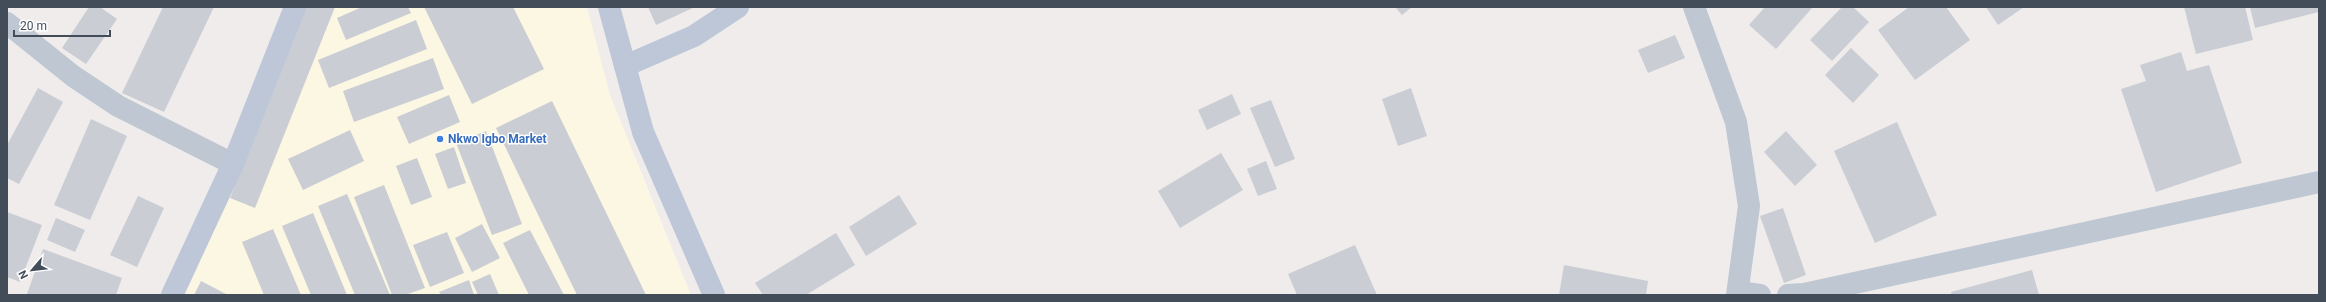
<svg xmlns="http://www.w3.org/2000/svg" width="2326" height="302" font-family="Roboto,sans-serif">
  <rect width="100%" height="100%" fill="#efeceb"/>
  <polygon fill="#fcf7e2" points="307,7 587,7 610,95 691,295 185,295 222,213"/>
  <g fill="#cacdd4">
    <polygon points="89,7 100,7 117,19 86,64 62,48"/>
    <polygon points="163,7 214,7 164,112 122,93"/>
    <polygon points="306,7 335,7 255,208 230,198"/>
    <polygon points="362,7 408,7 411,13 346,40 337,18"/>
    <polygon points="424,7 513,7 544,69 472,104"/>
    <polygon points="648,7 695,7 656,25"/>
    <polygon points="1395,7 1412,7 1402,15"/>
    <polygon points="1765,7 1811,7 1812,8 1776,49 1749,25"/>
    <polygon points="1842,7 1853,7 1869,22 1832,61 1810,40"/>
    <polygon points="1909,7 1946,7 1970,40 1915,80 1878,30"/>
    <polygon points="1986,7 2024,7 1998,25"/>
    <polygon points="2184,7 2245,7 2253,40 2196,54"/>
    <polygon points="2250,7 2319,7 2319,12 2255,28"/>
    <polygon points="416,20 427,49 329,88 318,60"/>
    <polygon points="1675,35 1685,58 1648,73 1638,50"/>
    <polygon points="1851,48 1879,75 1853,103 1825,75"/>
    <polygon points="2181,52 2187,71 2209,65 2242,163 2156,192 2121,89 2146,81 2140,65"/>
    <polygon points="433,58 444,89 354,122 343,91"/>
    <polygon points="38,88 63,102 19,184 7,178 7,145"/>
    <polygon points="1411,88 1427,136 1398,146 1382,99"/>
    <polygon points="1232,94 1241,114 1207,130 1198,110"/>
    <polygon points="449,95 460,122 409,144 397,117"/>
    <polygon points="1271,100 1295,159 1275,167 1250,108"/>
    <polygon points="552,101 646,295 577,295 496,128"/>
    <polygon points="91,119 127,136 90,220 54,205"/>
    <polygon points="1897,122 1937,215 1875,243 1834,151"/>
    <polygon points="350,130 364,161 303,190 288,159"/>
    <polygon points="486,131 522,224 492,235 456,143"/>
    <polygon points="1786,131 1817,165 1795,186 1764,152"/>
    <polygon points="454,147 466,183 448,189 435,154"/>
    <polygon points="1221,153 1243,190 1180,228 1158,191"/>
    <polygon points="417,158 432,197 411,205 396,166"/>
    <polygon points="1266,161 1277,189 1258,196 1247,169"/>
    <polygon points="384,185 425,288 405,295 392,295 354,197"/>
    <polygon points="347,194 390,295 355,295 318,206"/>
    <polygon points="899,195 917,224 866,256 849,227"/>
    <polygon points="138,196 164,208 137,267 110,255"/>
    <polygon points="1783,208 1806,275 1784,283 1760,216"/>
    <polygon points="7,212 42,225 20,282 7,277"/>
    <polygon points="313,213 347,295 311,295 282,226"/>
    <polygon points="56,218 85,230 75,252 47,240"/>
    <polygon points="482,224 500,258 472,272 455,238"/>
    <polygon points="273,229 301,295 264,295 242,242"/>
    <polygon points="530,230 564,295 529,295 503,243"/>
    <polygon points="447,232 464,273 430,287 413,245"/>
    <polygon points="836,233 855,265 806,295 763,295 755,283"/>
    <polygon points="1355,245 1377,295 1297,295 1288,274"/>
    <polygon points="43,249 122,278 116,295 27,294"/>
    <polygon points="1564,265 1648,281 1646,295 1559,295"/>
    <polygon points="2032,270 2039,295 1952,295 1951,292"/>
    <polygon points="490,274 499,295 478,295 472,282"/>
    <polygon points="469,280 474,295 441,295 439,292"/>
    <polygon points="201,281 228,295 194,295"/>
  </g>
  <g fill="none" stroke-linecap="round" stroke-linejoin="round">
    <g stroke="#bec7d2" stroke-width="22">
      <polyline points="1694,7 1736,122 1749,206 1737,295"/>
      <polyline points="7,23 73,76 118,106 233,164"/>
      <polyline points="1739,292 1760,295"/>
      <polyline points="1788,295 1804,294 2319,182"/>
    </g>
    <g stroke="#bdc7d7" stroke-width="22">
      <polyline points="609,7 643,132 714,295"/>
      <polyline points="625,66 694,36 738,7"/>
      <polyline points="172,295 233,164 295,7"/>
    </g>
  </g>
  <circle fill="#3f7fe0" stroke="#fff" stroke-width="1.5" cx="440" cy="139" r="4"/>
  <g text-anchor="middle" dominant-baseline="central" stroke-width="3" stroke-linejoin="round" paint-order="stroke">
    <g font-size="12" font-weight="bold" fill="#366cbe" stroke="#fff" text-anchor="start">
      <text x="448" y="139">Nkwo Igbo Market</text>
    </g>
  </g>
  <rect width="2326" height="302" fill="none" stroke="#434d5a" stroke-width="16"/>
  <g transform="translate(32 270) rotate(242)" stroke="#ffffff" stroke-width="3" paint-order="stroke">
  <path d="M0-3L7 15L0 10L-7 15Z" fill="#434d5a"/>
  <text y="-6" font-size="11" font-weight="bold" text-anchor="middle" fill="#434d5a">N</text>
  </g>
  <path d="M14 30v6h96v-6" fill="none" stroke="#434d5a" stroke-width="2"/>
  <text x="20" y="30" font-size="12" fill="#434d5a" stroke="#ffffff" stroke-width="3" paint-order="stroke">20 m</text>
</svg>
